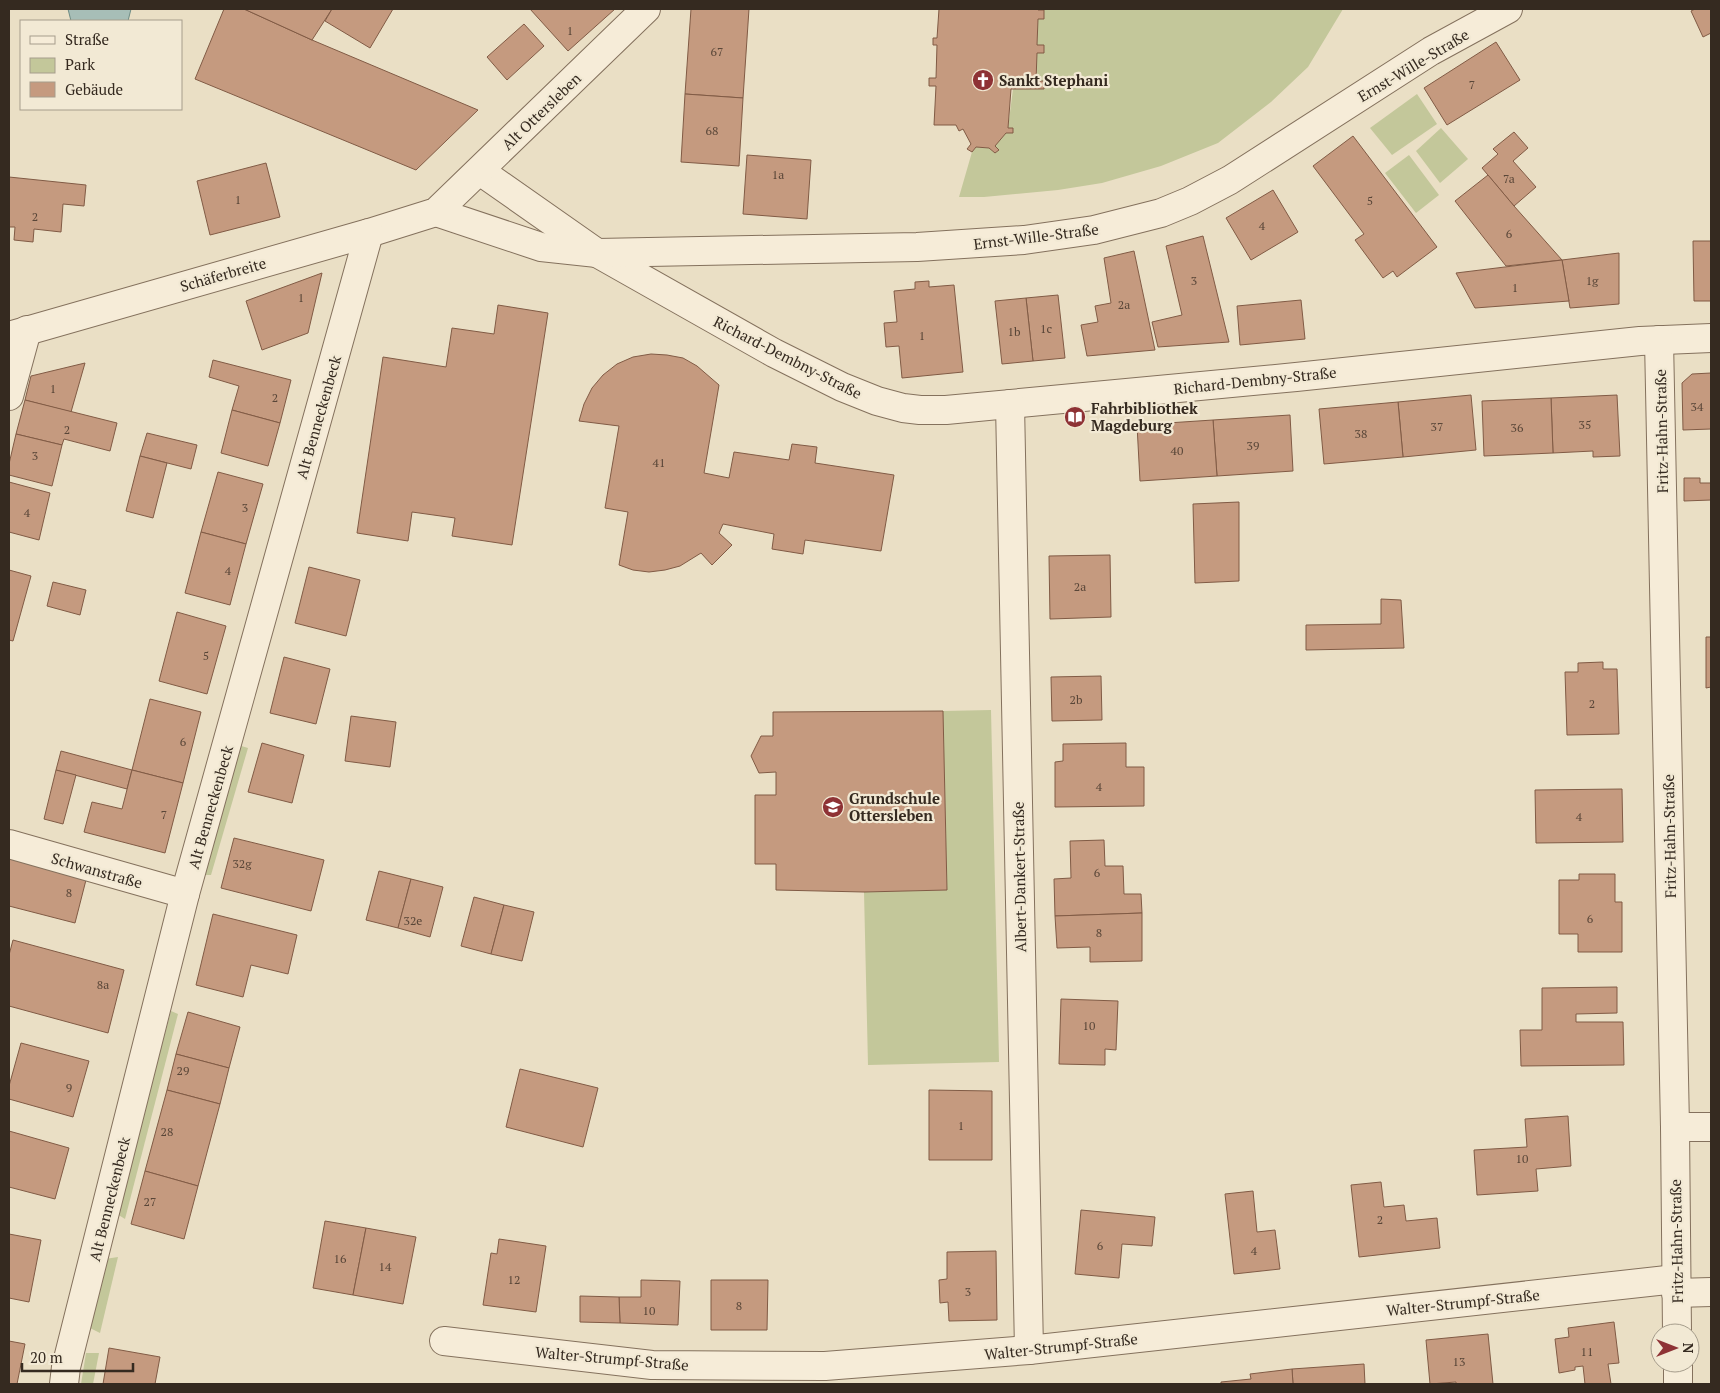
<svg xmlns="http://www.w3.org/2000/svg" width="1720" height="1393" font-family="'PT Serif',serif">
  <rect width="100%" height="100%" fill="#eadfc5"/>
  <g fill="#c3c79a">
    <polygon points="1038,9 1343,9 1308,67 1271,102 1218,143 1161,166 1102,183 1058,190 984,197 959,197 972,152 976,147 989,148 995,153 999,150 995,146 1006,133 1013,133 1013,128 1008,128 1013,89 1044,89 1044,81 1036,81 1037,53 1044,53 1037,45 1038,19 1044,19 1044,11 1038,10"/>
    <polygon points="1417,94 1437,124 1392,155 1370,128"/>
    <polygon points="1441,128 1468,159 1440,183 1416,151"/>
    <polygon points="1409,155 1439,195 1416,213 1385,173"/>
    <polygon points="991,710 999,1062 868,1065 864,892 947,890 943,711"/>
    <polygon points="238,745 248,748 211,875 204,875"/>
    <polygon points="171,1011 178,1014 125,1219 117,1214"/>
    <polygon points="118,1257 100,1333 90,1328 105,1259"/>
    <polygon points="86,1353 99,1353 93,1384 81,1384"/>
  </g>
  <polygon fill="#a7beb7" stroke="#6e8c84" points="68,9 131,9 128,21 71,21"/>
  <g fill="#c59a7f" stroke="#815b45">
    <polygon points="224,9 244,9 312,40 478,110 416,170 195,79"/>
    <polygon points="244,9 332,9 312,40"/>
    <polygon points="332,9 393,9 370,48 325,21"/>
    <polygon points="530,9 615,9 568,51"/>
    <polygon points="691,9 749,9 743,98 685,94"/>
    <polygon points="939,9 1038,9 1038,10 1044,10 1044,19 1038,19 1037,45 1044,45 1044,53 1037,53 1036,81 1044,81 1044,89 1011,89 1008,128 1013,128 1013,133 1006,133 995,146 999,150 995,153 989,148 976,147 972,152 967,149 971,144 963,129 959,131 956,125 934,125 936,86 929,86 929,78 936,78 937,45 933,45 933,38 937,38"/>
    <polygon points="1695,9 1711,9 1711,33 1703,37 1691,11"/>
    <polygon points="524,24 544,46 507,80 487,57"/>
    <polygon points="1496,42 1520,80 1447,125 1424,88"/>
    <polygon points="685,94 743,98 739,166 681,162"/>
    <polygon points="1514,132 1528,148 1513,161 1536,187 1514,206 1482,168 1498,154 1493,149"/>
    <polygon points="1353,136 1437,247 1397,277 1393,271 1383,278 1355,240 1364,234 1313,166"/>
    <polygon points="747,155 811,160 807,219 743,214"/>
    <polygon points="266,163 280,217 210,235 197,181"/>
    <polygon points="1488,175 1514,206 1562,260 1506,266 1455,201"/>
    <polygon points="9,177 86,185 84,206 63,204 61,232 34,229 33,242 14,240 15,227 9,227"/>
    <polygon points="1273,190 1298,232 1251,260 1226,218"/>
    <polygon points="1203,236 1229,342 1158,347 1152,322 1182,315 1166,246"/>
    <polygon points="1693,241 1711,241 1711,301 1694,301"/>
    <polygon points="1134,251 1155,350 1087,356 1081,325 1098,322 1095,306 1111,303 1104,258"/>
    <polygon points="1619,253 1619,304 1570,308 1562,260"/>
    <polygon points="1562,260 1569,301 1475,308 1456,273"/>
    <polygon points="322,273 308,333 262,350 246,301"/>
    <polygon points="929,281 929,287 954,285 963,372 902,378 899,346 886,347 884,323 897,322 894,291 915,289 915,282"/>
    <polygon points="1058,295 1065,358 1033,361 1026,298"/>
    <polygon points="1026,298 1033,361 1002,364 995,301"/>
    <polygon points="1301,300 1305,339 1240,345 1237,306"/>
    <polygon points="498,305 548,313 512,545 452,536 455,518 412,512 408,541 357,533 383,357 446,367 452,328 494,334"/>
    <polygon points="651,354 667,355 683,358 697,366 719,385 704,473 729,478 734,452 789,460 792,444 817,447 815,463 894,475 881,551 805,540 803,554 772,549 774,534 723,524 719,533 732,545 712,565 701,553 680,566 665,570 649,572 633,570 619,565 628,512 605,508 619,426 579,421 584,404 592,388 603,375 617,364 633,357"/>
    <polygon points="213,360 291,380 280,423 232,410 239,386 209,377"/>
    <polygon points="85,363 71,412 25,400 31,376"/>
    <polygon points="1711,373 1711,429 1683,430 1682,383 1692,374"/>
    <polygon points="1471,395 1476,450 1403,457 1398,402"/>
    <polygon points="1617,395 1620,456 1593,457 1593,451 1553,453 1551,398"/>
    <polygon points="1551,398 1553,453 1484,456 1482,401"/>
    <polygon points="25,400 117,423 110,451 64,439 62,445 16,434"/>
    <polygon points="1398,402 1403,457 1324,464 1319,409"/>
    <polygon points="232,410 280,423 268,466 221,453"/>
    <polygon points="1290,415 1293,471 1217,476 1213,420"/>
    <polygon points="1213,420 1217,476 1140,481 1137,425"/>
    <polygon points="147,433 197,445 191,469 140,456"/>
    <polygon points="16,434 62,445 52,486 9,475 9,464"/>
    <polygon points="140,456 167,463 153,518 126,511"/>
    <polygon points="218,472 263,484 246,544 201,532"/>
    <polygon points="1684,478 1700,478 1700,483 1711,483 1711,500 1684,501"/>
    <polygon points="9,482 50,493 39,540 9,532"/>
    <polygon points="1239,502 1239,581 1195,583 1193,504"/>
    <polygon points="201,532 246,544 230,605 185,593"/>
    <polygon points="1110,555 1111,617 1050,619 1049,556"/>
    <polygon points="309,567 360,580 346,636 295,623"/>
    <polygon points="9,570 31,576 13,641 9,640"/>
    <polygon points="53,582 86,590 80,615 47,606"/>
    <polygon points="1381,599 1401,600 1404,648 1306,650 1306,625 1381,624"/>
    <polygon points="177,612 226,626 207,694 159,681"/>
    <polygon points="1706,637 1711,637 1711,687 1706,688"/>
    <polygon points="284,657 330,669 316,724 270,713"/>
    <polygon points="1603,662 1603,669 1617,669 1619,734 1567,735 1565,672 1578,672 1578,663"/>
    <polygon points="1101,676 1102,720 1052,721 1051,677"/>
    <polygon points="150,699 201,712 183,783 132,770"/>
    <polygon points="943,711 947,890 864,892 776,890 776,864 755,864 755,795 776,795 776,772 759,773 751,756 761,736 773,736 773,712"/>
    <polygon points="351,716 396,722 390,767 345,761"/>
    <polygon points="262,743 304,755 292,803 248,792"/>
    <polygon points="1126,743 1126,767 1144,767 1144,806 1055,807 1055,762 1063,761 1063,744"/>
    <polygon points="61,751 132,770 127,789 56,770"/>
    <polygon points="56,770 76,775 63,824 44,819"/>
    <polygon points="132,770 183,783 165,853 84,832 92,802 122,809"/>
    <polygon points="1622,789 1623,842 1536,843 1535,790"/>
    <polygon points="234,838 324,860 311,911 221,888"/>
    <polygon points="1104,840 1105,866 1123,866 1124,894 1141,894 1142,913 1055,916 1054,879 1071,878 1070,841"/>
    <polygon points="9,856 87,876 75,923 9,906"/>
    <polygon points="379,871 411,879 398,928 366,920"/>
    <polygon points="1579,874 1615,874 1615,902 1622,902 1622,952 1578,952 1578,934 1559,934 1559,880 1579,880"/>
    <polygon points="411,879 443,887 430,937 398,928"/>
    <polygon points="474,897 504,905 491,954 461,946"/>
    <polygon points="504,905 534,912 522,961 491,954"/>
    <polygon points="1142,913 1142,961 1090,962 1090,947 1057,948 1055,916"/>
    <polygon points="213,914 297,935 288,974 251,965 243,997 196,985"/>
    <polygon points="13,940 124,970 108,1033 9,1006 9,955"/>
    <polygon points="1617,987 1617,1013 1576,1014 1576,1022 1623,1022 1624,1065 1521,1066 1520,1030 1542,1030 1542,988"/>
    <polygon points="1061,999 1118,1001 1116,1050 1105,1049 1105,1065 1059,1064"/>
    <polygon points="188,1012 240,1027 229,1068 176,1054"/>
    <polygon points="21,1043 89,1061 73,1117 9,1099 9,1086"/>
    <polygon points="176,1054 229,1068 220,1104 167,1090"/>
    <polygon points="520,1069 598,1088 583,1147 506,1127"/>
    <polygon points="167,1090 220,1104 198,1186 145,1171"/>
    <polygon points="929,1090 992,1091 992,1160 929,1160"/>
    <polygon points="1568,1116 1571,1166 1536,1169 1538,1191 1477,1195 1474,1150 1527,1147 1525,1119"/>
    <polygon points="9,1131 69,1148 55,1199 9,1187"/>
    <polygon points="145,1171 198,1186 184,1239 131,1224"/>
    <polygon points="1381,1182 1384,1207 1404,1205 1406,1221 1437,1218 1440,1248 1359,1257 1351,1185"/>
    <polygon points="1253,1191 1257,1232 1275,1230 1280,1269 1234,1274 1225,1194"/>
    <polygon points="1081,1210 1155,1217 1152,1246 1122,1244 1119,1278 1075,1274"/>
    <polygon points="325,1221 366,1228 353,1295 313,1288"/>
    <polygon points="366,1228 416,1237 403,1304 353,1295"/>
    <polygon points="9,1234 41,1240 29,1302 9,1298"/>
    <polygon points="499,1239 546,1246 536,1312 483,1305 491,1253 497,1254"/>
    <polygon points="996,1251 997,1320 949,1321 948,1302 940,1303 939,1280 947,1279 947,1252"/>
    <polygon points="641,1280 680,1281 678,1325 620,1323 619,1297 641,1297"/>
    <polygon points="711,1280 768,1280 767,1330 711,1330"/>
    <polygon points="580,1296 619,1297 620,1323 580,1322"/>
    <polygon points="1614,1322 1619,1363 1608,1364 1611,1384 1585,1384 1583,1366 1575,1367 1575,1370 1559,1373 1555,1339 1569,1337 1568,1328"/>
    <polygon points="1488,1334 1493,1384 1456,1384 1456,1382 1430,1384 1426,1340"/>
    <polygon points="9,1341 25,1344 17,1384 9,1384"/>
    <polygon points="109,1348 160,1357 155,1384 103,1384"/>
    <polygon points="1364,1364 1365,1384 1293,1384 1292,1369"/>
    <polygon points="1292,1369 1293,1384 1221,1384 1221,1382 1251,1379 1250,1374"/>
  </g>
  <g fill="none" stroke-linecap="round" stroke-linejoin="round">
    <g stroke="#84715d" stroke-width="30">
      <g id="minor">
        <polyline points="480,171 597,253 774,353 842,387 877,401 903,408 920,410 946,410 1296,377 1640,341 1711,338"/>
        <polyline points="436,212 541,247 597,253 917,247 1024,240 1094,230 1161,213 1190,201 1230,180 1431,51 1508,9"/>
        <polyline points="9,336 369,233 436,212 646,9"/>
        <polyline points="1659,340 1675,1127 1677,1333"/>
        <polyline points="9,396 27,330"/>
        <polyline points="1010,404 1029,1350"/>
        <polyline points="9,844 185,894"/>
        <polyline points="1675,1127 1711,1127"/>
        <polyline points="1676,1293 1711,1292"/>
        <polyline points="444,1341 652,1365 825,1366 1029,1350 1676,1279"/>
        <polyline points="1678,1363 1678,1384"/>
        <polyline points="64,1384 66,1367 185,894 369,233"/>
      </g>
    </g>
    <use href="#minor" stroke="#f6ecd8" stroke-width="28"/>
  </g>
  <defs>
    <g id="church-disc" transform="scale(1.125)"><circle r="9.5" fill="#8e3235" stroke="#f2e9d4"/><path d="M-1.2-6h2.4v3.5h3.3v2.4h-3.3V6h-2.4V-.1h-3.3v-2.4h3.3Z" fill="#fff"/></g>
    <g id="library-disc" transform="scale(1.125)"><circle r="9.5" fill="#8e3235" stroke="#f2e9d4"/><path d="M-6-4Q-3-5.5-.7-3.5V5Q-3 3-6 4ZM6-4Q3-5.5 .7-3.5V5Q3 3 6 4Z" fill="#fff"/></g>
    <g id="school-disc" transform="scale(1.125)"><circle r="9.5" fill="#8e3235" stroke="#f2e9d4"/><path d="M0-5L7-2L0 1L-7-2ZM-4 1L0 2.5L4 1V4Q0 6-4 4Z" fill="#fff"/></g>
  </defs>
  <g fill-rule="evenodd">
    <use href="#church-disc" x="983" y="80"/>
    <use href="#library-disc" x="1075" y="417"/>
    <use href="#school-disc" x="833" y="807"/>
  </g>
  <g text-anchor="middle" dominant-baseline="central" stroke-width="4.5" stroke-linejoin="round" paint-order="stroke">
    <g font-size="12" fill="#594638">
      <text x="570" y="30">1</text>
      <text x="717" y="51">67</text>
      <text x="1472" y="84">7</text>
      <text x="712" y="130">68</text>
      <text x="778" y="174">1a</text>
      <text x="1509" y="178">7a</text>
      <text x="238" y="199">1</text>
      <text x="1370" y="200">5</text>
      <text x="35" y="216">2</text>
      <text x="1262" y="225">4</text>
      <text x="1509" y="233">6</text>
      <text x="1194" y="280">3</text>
      <text x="1592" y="280">1g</text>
      <text x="1515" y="287">1</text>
      <text x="301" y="297">1</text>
      <text x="1124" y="304">2a</text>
      <text x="1046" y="328">1c</text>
      <text x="1014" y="331">1b</text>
      <text x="922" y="335">1</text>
      <text x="53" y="388">1</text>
      <text x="275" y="397">2</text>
      <text x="1697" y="406">34</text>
      <text x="1585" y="424">35</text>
      <text x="1437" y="426">37</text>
      <text x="1517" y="427">36</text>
      <text x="67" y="429">2</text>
      <text x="1361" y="433">38</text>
      <text x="1253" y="445">39</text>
      <text x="1177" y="450">40</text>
      <text x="35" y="455">3</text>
      <text x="659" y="462">41</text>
      <text x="245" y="507">3</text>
      <text x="27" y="512">4</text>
      <text x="228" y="570">4</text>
      <text x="1080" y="586">2a</text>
      <text x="206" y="655">5</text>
      <text x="1076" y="699">2b</text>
      <text x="1592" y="703">2</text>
      <text x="183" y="741">6</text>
      <text x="1099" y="786">4</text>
      <text x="164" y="814">7</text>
      <text x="1579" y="816">4</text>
      <text x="242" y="863">32g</text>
      <text x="1097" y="872">6</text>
      <text x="69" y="892">8</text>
      <text x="1590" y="918">6</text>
      <text x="413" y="920">32e</text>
      <text x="1099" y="932">8</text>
      <text x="103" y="984">8a</text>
      <text x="1089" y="1025">10</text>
      <text x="183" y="1070">29</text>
      <text x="69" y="1087">9</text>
      <text x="961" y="1125">1</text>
      <text x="167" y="1131">28</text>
      <text x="1522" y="1158">10</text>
      <text x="150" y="1201">27</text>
      <text x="1380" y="1219">2</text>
      <text x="1100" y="1245">6</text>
      <text x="1254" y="1250">4</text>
      <text x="340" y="1258">16</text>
      <text x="385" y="1266">14</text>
      <text x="514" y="1279">12</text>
      <text x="968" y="1291">3</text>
      <text x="739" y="1305">8</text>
      <text x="649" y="1310">10</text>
      <text x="1587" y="1351">11</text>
      <text x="1459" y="1361">13</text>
    </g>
    <g font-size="15" fill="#352a20" stroke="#f2e9d4">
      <text transform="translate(1413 65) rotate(-31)">Ernst-Wille-Straße</text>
      <text transform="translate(541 111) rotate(-44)">Alt Ottersleben</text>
      <text transform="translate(1036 236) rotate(-7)">Ernst-Wille-Straße</text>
      <text transform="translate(223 274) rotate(-16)">Schäferbreite</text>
      <text transform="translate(788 357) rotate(27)">Richard-Dembny-Straße</text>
      <text transform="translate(1255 380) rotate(-6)">Richard-Dembny-Straße</text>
      <text transform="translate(318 417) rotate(-74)">Alt Benneckenbeck</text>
      <text transform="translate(1661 431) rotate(-91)">Fritz-Hahn-Straße</text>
      <text transform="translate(210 807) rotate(-74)">Alt Benneckenbeck</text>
      <text transform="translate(1669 836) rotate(-91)">Fritz-Hahn-Straße</text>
      <text transform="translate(97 870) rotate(16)">Schwanstraße</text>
      <text transform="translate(1019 877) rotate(-91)">Albert-Dankert-Straße</text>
      <text transform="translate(109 1199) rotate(-76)">Alt Benneckenbeck</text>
      <text transform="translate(1676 1241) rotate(-91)">Fritz-Hahn-Straße</text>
      <text transform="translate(1463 1302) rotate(-6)">Walter-Strumpf-Straße</text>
      <text transform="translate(1061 1346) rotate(-6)">Walter-Strumpf-Straße</text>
      <text transform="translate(612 1358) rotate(5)">Walter-Strumpf-Straße</text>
    </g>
    <g font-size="15" font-weight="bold" fill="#352a20" stroke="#f2e9d4" text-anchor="start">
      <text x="999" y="80">Sankt Stephani</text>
      <text x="1091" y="408">Fahrbibliothek<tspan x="1091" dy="17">Magdeburg</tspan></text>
      <text x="849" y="798">Grundschule<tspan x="849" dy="17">Ottersleben</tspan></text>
    </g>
  </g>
  <rect width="1720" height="1393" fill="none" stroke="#352a20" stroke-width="20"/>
  <rect x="20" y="20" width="162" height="90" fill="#f2e9d4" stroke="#a69d8c"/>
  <rect x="30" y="36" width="25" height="8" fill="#f6ecd8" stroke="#a69d8c"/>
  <text x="65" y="45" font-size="15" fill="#352a20">Straße</text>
  <rect x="30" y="58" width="25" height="15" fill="#c3c79a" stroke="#a69d8c"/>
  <text x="65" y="70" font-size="15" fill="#352a20">Park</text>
  <rect x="30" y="82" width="25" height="15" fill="#c59a7f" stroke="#a69d8c"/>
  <text x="65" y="95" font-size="15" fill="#352a20">Gebäude</text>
  <g transform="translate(1675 1348) rotate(90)"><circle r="24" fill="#f2e9d4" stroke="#a69d8c"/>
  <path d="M0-4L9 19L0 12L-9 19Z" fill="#8e3235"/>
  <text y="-8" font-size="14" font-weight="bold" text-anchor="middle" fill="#352a20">N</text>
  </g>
  <path d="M22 1363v8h111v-8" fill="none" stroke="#352a20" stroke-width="2.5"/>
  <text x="30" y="1363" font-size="15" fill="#352a20" stroke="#f2e9d4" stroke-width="4" paint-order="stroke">20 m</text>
</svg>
